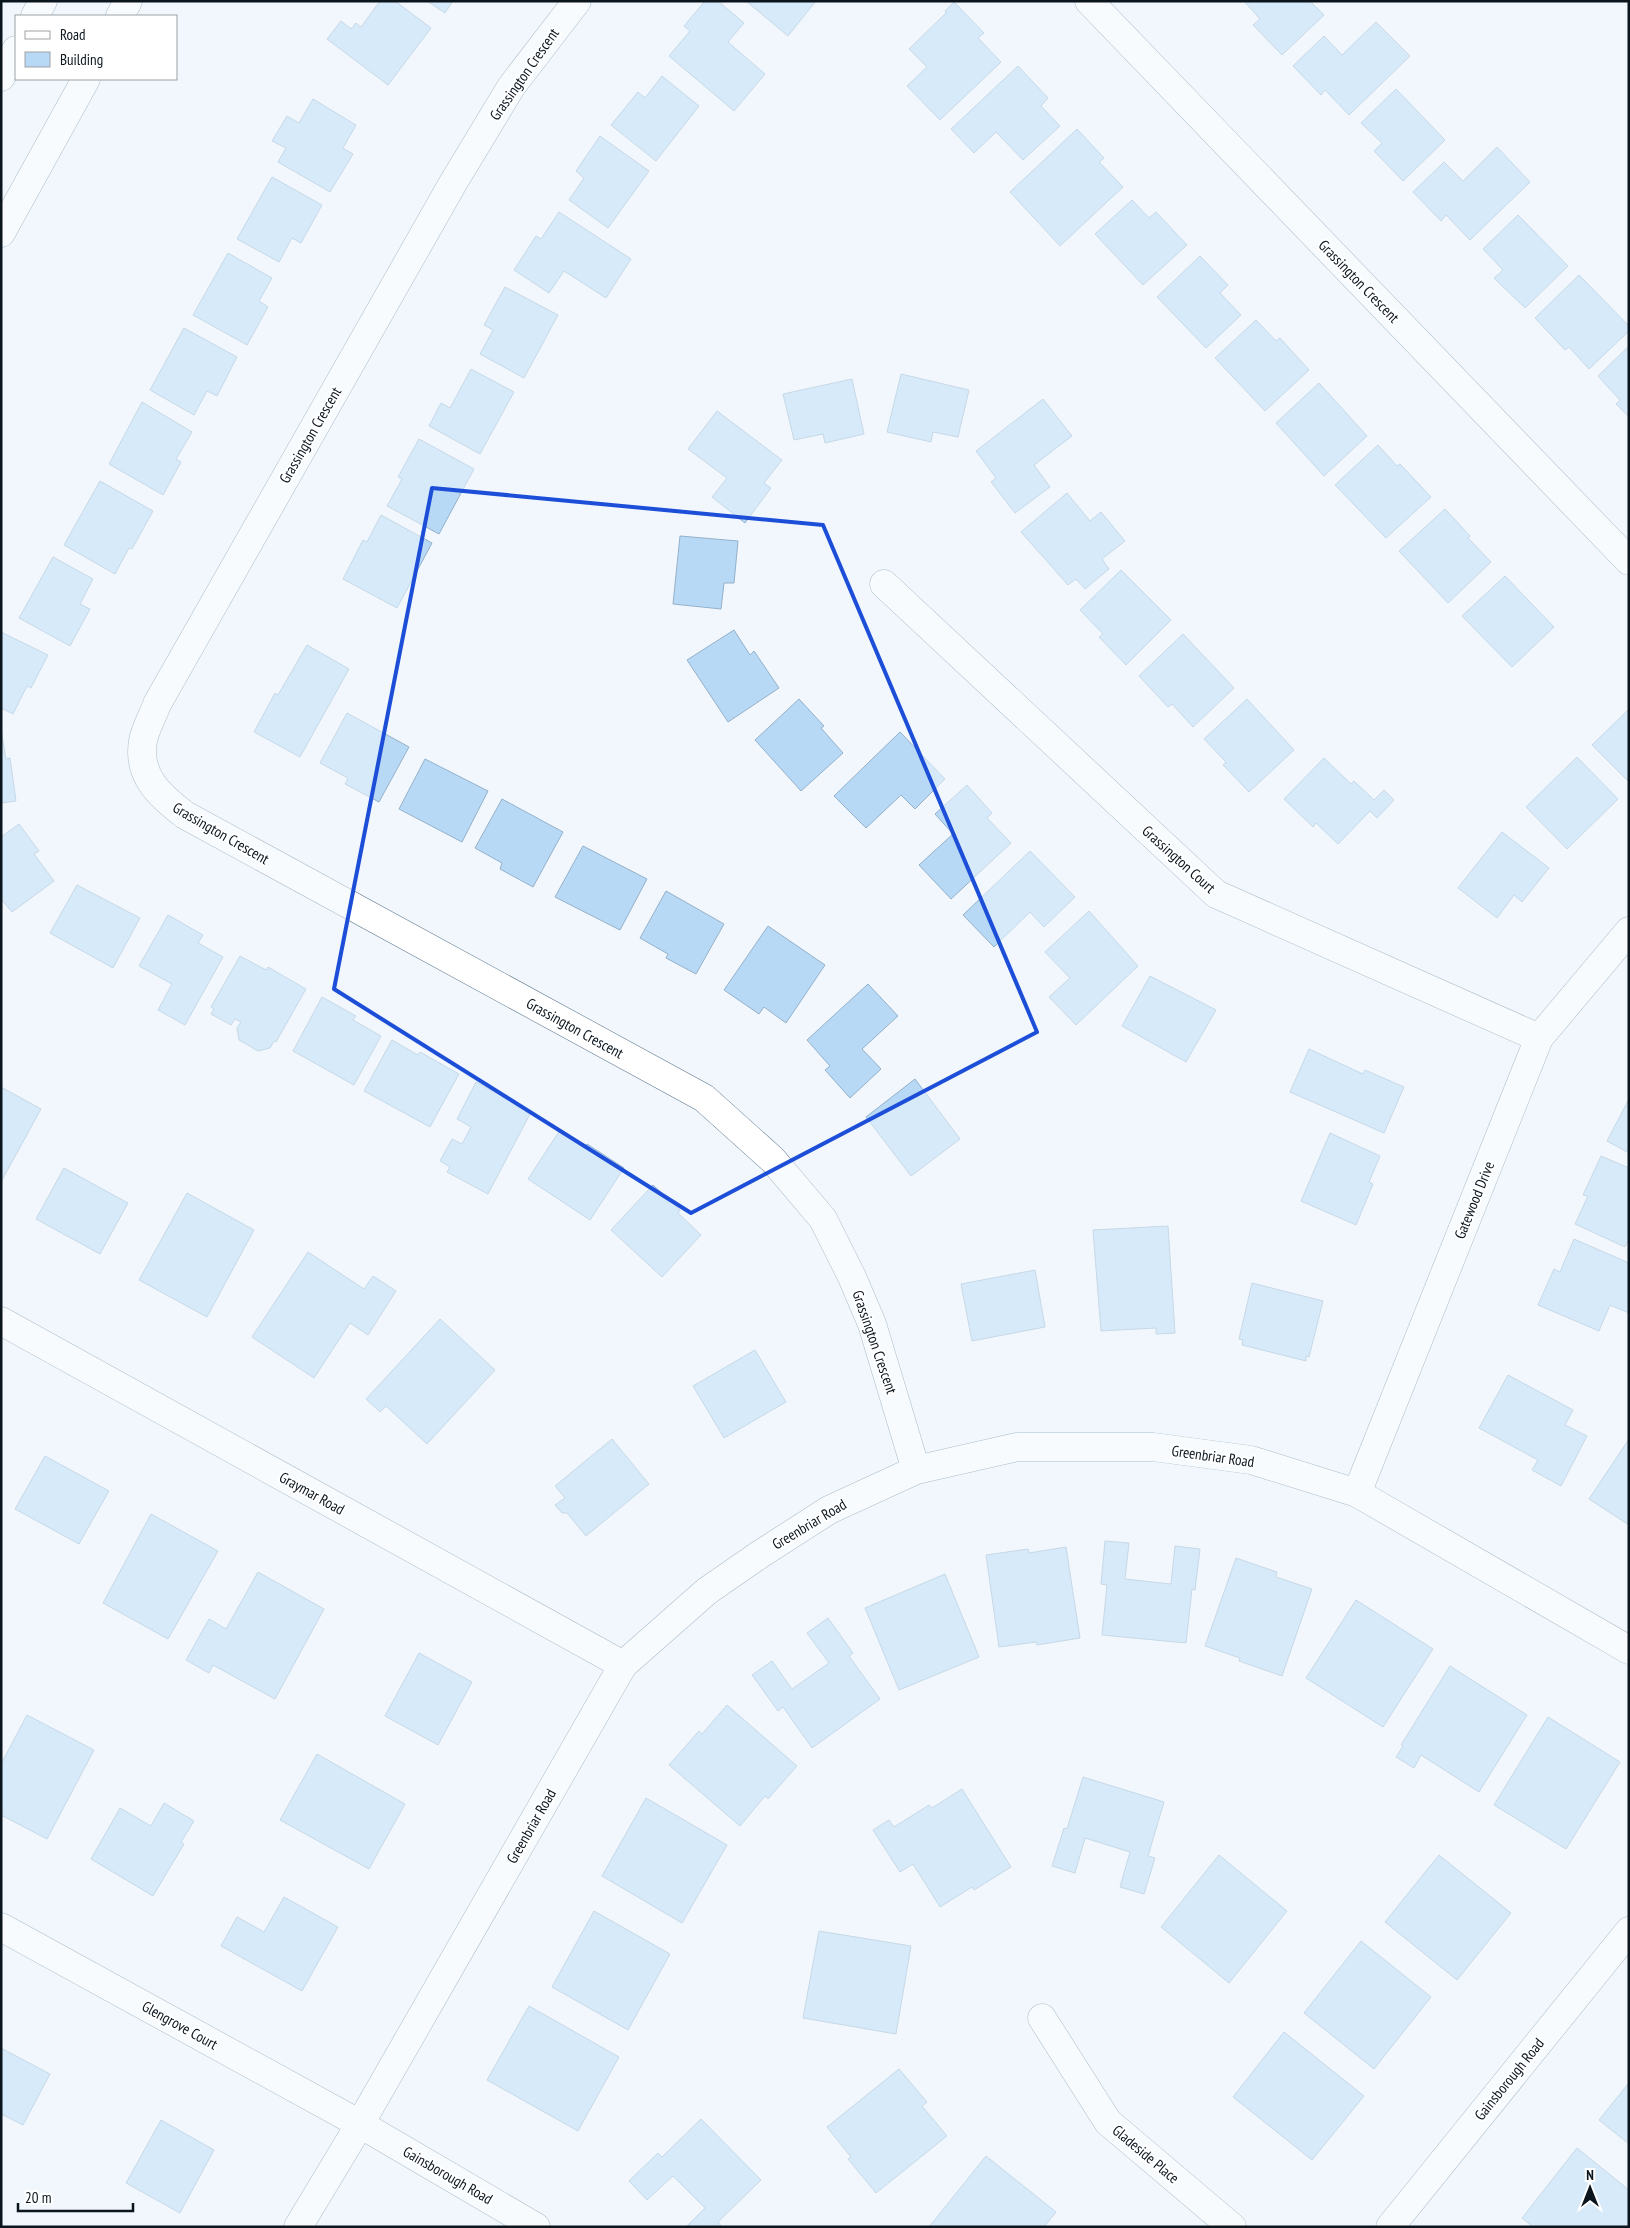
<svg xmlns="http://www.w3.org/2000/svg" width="1630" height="2228" font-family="'PT Sans Narrow',sans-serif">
  <rect width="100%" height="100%" fill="#f1f7fd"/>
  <g fill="#b8d9f5" stroke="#94b1ca">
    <polygon points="380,1 395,1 431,28 388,85 327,39 341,21 351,29 356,23 361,27"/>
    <polygon points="427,1 453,1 445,13"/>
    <polygon points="705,1 718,1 744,23 728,42 765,74 734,111 669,56 690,31 684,26"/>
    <polygon points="746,1 816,1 788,36"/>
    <polygon points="1244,1 1310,1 1324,15 1282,55 1253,25 1260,19"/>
    <polygon points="954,2 984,33 978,38 1001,62 940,120 907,86 927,67 909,49 946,13 945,11"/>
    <polygon points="1376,22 1410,56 1349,115 1325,90 1321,95 1293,66 1324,36 1342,55"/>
    <polygon points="1018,66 1048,98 1041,106 1060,126 1023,160 996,132 974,153 951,129"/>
    <polygon points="662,76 699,106 656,161 611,125 638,92 645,98"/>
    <polygon points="1396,89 1445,140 1403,181 1374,151 1382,143 1361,123"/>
    <polygon points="313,99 356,125 343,148 353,154 330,192 278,162 286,148 272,141 287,116 299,123"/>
    <polygon points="1077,129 1104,158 1099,162 1123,187 1060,246 1010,192"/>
    <polygon points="600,136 649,171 608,228 569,200 584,178 576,171"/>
    <polygon points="1497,147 1530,182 1470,240 1446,215 1441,221 1413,192 1444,162 1463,181"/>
    <polygon points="272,177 322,205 301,243 292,238 279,262 237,239"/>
    <polygon points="1132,200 1149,218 1156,212 1187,245 1143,285 1095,234"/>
    <polygon points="559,212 631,259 606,298 564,271 549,293 514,270 536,236 541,239"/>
    <polygon points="1518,215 1568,266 1525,308 1494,278 1503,270 1483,249"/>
    <polygon points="228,253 272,278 259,301 268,307 247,345 193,315"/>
    <polygon points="1200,256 1228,285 1220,293 1241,315 1206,348 1157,297"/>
    <polygon points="1579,275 1629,326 1629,331 1589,369 1569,347 1565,350 1535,318"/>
    <polygon points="505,287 558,315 524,378 480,354 493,330 484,325"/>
    <polygon points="1256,320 1276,341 1280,338 1309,370 1265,411 1215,358"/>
    <polygon points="184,328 237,357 217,396 207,391 194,415 150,390"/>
    <polygon points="1629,346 1629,417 1616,404 1620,400 1598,376"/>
    <polygon points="471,369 514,392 480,454 429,426 441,403 450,408"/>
    <polygon points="901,374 969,390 958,437 933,432 931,442 887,432"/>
    <polygon points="852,379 864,434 825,443 823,434 794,440 783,394"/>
    <polygon points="1319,383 1367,436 1324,476 1276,423"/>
    <polygon points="1043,399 1072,436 1034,465 1050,487 1015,513 991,482 996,478 976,451"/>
    <polygon points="142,402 192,432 176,459 181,462 163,495 109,464"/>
    <polygon points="717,411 782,460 764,483 771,488 745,523 712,497 727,478 688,449"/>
    <polygon points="419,439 474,469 439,534 387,506 402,479 398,477"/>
    <polygon points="1378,445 1397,466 1400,464 1431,497 1386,538 1335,485"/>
    <polygon points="100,481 153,511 132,549 129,548 115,574 64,545"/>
    <polygon points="1067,493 1090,521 1101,512 1125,541 1102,559 1109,569 1085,589 1076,579 1068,585 1021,532"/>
    <polygon points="1445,509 1470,536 1468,538 1491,562 1448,603 1399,551"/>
    <polygon points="381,515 432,543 397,608 343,579 363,540 367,542"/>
    <polygon points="680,536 738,541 734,583 724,583 721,609 673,604"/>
    <polygon points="53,557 93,579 80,604 90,609 70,646 19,618"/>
    <polygon points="1121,570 1171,620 1126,665 1099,637 1103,634 1080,610"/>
    <polygon points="1505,576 1554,627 1512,667 1462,616"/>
    <polygon points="734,630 750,655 754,651 779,688 728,722 687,660"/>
    <polygon points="1,632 48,655 31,688 27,686 13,714 1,708"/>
    <polygon points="1183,634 1234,688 1193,727 1172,704 1168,707 1139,676"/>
    <polygon points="307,645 349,669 300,757 254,732 275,693 278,695"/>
    <polygon points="799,699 824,726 821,728 843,753 801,791 755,740"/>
    <polygon points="1247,699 1294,750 1249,792 1223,765 1226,762 1204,739"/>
    <polygon points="1629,709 1629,782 1592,745"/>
    <polygon points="347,713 409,747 379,802 345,784 348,778 320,763"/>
    <polygon points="1,729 6,759 10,758 16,801 1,803"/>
    <polygon points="900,732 945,779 915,809 901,795 866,828 834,796"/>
    <polygon points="1577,757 1618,799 1567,849 1526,807"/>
    <polygon points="1324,758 1351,784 1354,781 1374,800 1384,790 1394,800 1377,818 1370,811 1338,844 1316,823 1313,827 1284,799"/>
    <polygon points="425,759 488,791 462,842 399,809"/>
    <polygon points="967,785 992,813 987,818 1011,843 951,899 919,865 953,834 935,814"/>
    <polygon points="502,799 563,832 533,887 500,869 502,863 475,848"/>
    <polygon points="19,824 39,851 34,854 54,881 12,912 1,899 1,837"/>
    <polygon points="1502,832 1549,868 1522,902 1514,895 1497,918 1458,888"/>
    <polygon points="583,846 647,879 620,930 555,897"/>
    <polygon points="1030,851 1075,897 1044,927 1030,912 994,947 963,915"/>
    <polygon points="77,885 140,918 113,968 50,933"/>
    <polygon points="666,891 724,924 696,974 666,958 668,954 640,938"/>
    <polygon points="1089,911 1138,966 1076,1025 1049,997 1070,978 1045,952"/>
    <polygon points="168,915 203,935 198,943 223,957 185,1025 158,1010 172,984 139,966"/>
    <polygon points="768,926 825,965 786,1023 764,1007 759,1014 724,990"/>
    <polygon points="240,956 266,970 268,967 306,989 276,1042 274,1041 270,1048 258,1051 239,1040 237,1028 241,1022 235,1019 231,1025 211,1014 214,1009 211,1007"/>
    <polygon points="1150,976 1216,1010 1186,1062 1122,1026"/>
    <polygon points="868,984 898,1016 862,1049 881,1069 850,1098 825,1070 830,1066 807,1040"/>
    <polygon points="322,997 356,1016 353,1020 381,1036 354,1085 293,1051"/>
    <polygon points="392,1040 418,1055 420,1052 459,1074 430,1127 364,1091"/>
    <polygon points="1309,1049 1363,1074 1365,1070 1404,1087 1384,1133 1290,1092"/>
    <polygon points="915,1079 960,1139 911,1176 866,1117"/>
    <polygon points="476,1082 531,1112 488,1194 447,1172 450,1167 440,1161 452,1139 462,1144 471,1127 457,1119"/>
    <polygon points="1,1087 41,1109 1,1182"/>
    <polygon points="1629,1099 1629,1153 1607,1141"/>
    <polygon points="560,1130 585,1147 587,1144 624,1168 590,1220 528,1179"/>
    <polygon points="1330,1133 1380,1156 1369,1182 1373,1184 1356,1225 1301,1201"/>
    <polygon points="1601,1156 1629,1168 1629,1240 1625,1247 1575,1224 1588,1196 1583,1195"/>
    <polygon points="64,1168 128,1203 100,1254 36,1219"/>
    <polygon points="653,1185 680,1210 678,1213 701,1235 662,1277 611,1230"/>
    <polygon points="187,1193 254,1230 207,1317 139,1280"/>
    <polygon points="1168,1226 1175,1333 1156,1334 1156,1328 1101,1331 1093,1230"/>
    <polygon points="1574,1239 1629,1263 1629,1313 1610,1305 1599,1331 1538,1305 1554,1269 1560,1272"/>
    <polygon points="308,1252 364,1289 373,1276 396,1291 368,1335 350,1323 314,1378 252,1337"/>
    <polygon points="1035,1270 1045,1327 972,1341 961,1284"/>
    <polygon points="1252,1283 1323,1301 1309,1357 1306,1356 1306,1361 1242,1345 1243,1340 1239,1339"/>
    <polygon points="440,1319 495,1370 427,1444 386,1406 380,1412 366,1399"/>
    <polygon points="755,1350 786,1402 724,1438 693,1386"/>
    <polygon points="1508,1375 1573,1410 1565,1425 1587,1436 1561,1486 1532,1470 1538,1460 1479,1428"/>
    <polygon points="612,1439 649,1484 586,1536 567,1513 562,1513 555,1505 565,1498 555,1486"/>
    <polygon points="1629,1439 1629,1525 1589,1499"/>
    <polygon points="45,1456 109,1491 79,1544 15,1509"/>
    <polygon points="151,1514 218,1551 168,1639 103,1603"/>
    <polygon points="1105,1541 1129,1543 1125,1579 1171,1584 1175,1546 1200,1549 1195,1590 1192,1589 1186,1643 1102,1635 1107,1585 1101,1584"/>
    <polygon points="1066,1547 1080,1638 1037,1645 1036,1642 999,1647 986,1555 1028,1549 1029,1553"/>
    <polygon points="1236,1558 1277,1572 1276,1577 1312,1589 1282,1676 1239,1661 1240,1658 1205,1646"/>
    <polygon points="258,1572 324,1609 275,1699 213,1665 209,1673 186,1660 209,1619 226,1629"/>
    <polygon points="945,1574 979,1657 899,1690 865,1608"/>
    <polygon points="1356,1600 1433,1649 1383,1727 1306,1678"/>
    <polygon points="828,1618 853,1653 849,1656 880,1699 812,1748 783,1707 778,1711 752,1675 772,1661 792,1689 829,1663 807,1633"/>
    <polygon points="419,1653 472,1682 438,1745 385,1716"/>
    <polygon points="1450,1666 1527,1715 1479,1792 1421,1755 1414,1768 1396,1757 1403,1746 1401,1745"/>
    <polygon points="727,1705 797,1766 768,1799 765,1796 740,1826 669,1765 699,1731 702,1734"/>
    <polygon points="27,1715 94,1750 47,1839 1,1815 1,1764"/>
    <polygon points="1548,1717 1620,1762 1566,1849 1494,1805"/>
    <polygon points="317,1754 405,1804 369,1869 280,1820"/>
    <polygon points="1083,1777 1164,1802 1148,1856 1155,1858 1144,1894 1120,1887 1130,1852 1085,1838 1075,1873 1052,1866 1064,1828 1067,1829"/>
    <polygon points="962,1789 1011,1867 974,1890 972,1887 940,1907 913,1864 900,1872 873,1830 889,1820 894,1827 929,1805 932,1808"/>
    <polygon points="646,1798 727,1845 682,1923 602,1876"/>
    <polygon points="164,1803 194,1821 181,1842 184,1844 153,1896 91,1859 120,1808 151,1826"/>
    <polygon points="1219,1855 1287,1911 1229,1983 1161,1927"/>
    <polygon points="1439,1855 1511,1913 1457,1980 1385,1922"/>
    <polygon points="284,1897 338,1927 302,1991 221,1946 237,1917 264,1932"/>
    <polygon points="594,1911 670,1954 628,2030 552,1987"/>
    <polygon points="819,1931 911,1946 896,2034 803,2018"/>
    <polygon points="1361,1941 1431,1997 1374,2069 1304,2013"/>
    <polygon points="529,2006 619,2057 578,2131 487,2080"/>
    <polygon points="1284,2032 1364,2096 1312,2160 1233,2097"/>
    <polygon points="1,2048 50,2074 23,2125 1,2114"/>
    <polygon points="899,2069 927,2102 922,2106 947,2136 876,2193 848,2159 851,2157 827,2127"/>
    <polygon points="1628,2084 1629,2085 1629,2144 1599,2120"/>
    <polygon points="701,2119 761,2180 718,2222 722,2227 686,2227 705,2208 673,2176 647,2200 629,2181 658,2153 662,2157"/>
    <polygon points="161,2120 214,2150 180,2213 126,2183"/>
    <polygon points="1577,2148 1629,2190 1629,2227 1533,2227 1522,2218"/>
    <polygon points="986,2156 1056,2212 1044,2227 929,2227"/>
  </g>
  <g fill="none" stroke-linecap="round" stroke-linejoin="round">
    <g stroke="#5a758c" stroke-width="29">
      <g id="minor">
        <path d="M577,1L511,87L453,183L157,704C153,716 145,729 143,741C137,776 160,796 185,815L704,1098L773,1160L823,1219L852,1277L872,1324L916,1470"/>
        <polyline points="1089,1 1629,561"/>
        <polyline points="884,584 1216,894 1539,1038"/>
        <polyline points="1,1321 623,1665"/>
        <polyline points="1357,1493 1539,1038 1629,931"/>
        <polyline points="1,1927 360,2124 536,2227"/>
        <polyline points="1042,2018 1108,2122 1232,2227"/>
        <polyline points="298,2227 360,2124 623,1665 707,1591 759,1555 829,1510 916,1470 1017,1447 1153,1447 1251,1460 1357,1493 1629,1650"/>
        <polyline points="1390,2227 1629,1931"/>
      </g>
    </g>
    <g stroke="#5a758c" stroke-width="29">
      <g id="major">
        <polyline points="35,16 43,1"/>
        <polyline points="120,16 128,1"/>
        <polyline points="1,77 16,50"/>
        <polyline points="1,233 86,79"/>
      </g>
    </g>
    <use href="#minor" stroke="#fff" stroke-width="28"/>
    <use href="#major" stroke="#fff" stroke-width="28"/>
  </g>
  <path d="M0 0H1630V2228H0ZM432,488L823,525L1037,1032L691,1213L334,989Z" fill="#f1f7fd" fill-opacity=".55" fill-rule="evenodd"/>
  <path fill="none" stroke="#1d4ed8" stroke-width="4" stroke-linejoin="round" d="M432,488L823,525L1037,1032L691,1213L334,989Z"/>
  <g text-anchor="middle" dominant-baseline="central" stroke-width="4" stroke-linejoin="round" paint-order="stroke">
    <g font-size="15" fill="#0b151e" stroke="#fff">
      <text transform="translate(524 74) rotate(-55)">Grassington Crescent</text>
      <text transform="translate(1359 281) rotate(46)">Grassington Crescent</text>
      <text transform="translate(310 435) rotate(-60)">Grassington Crescent</text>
      <text transform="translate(221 833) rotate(30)">Grassington Crescent</text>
      <text transform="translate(1179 859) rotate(42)">Grassington Court</text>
      <text transform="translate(575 1028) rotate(29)">Grassington Crescent</text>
      <text transform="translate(1474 1200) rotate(-68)">Gatewood Drive</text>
      <text transform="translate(875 1342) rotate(71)">Grassington Crescent</text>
      <text transform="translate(1213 1456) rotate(8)">Greenbriar Road</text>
      <text transform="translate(312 1493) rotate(29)">Graymar Road</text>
      <text transform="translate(809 1524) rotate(-31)">Greenbriar Road</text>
      <text transform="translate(531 1826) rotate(-60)">Greenbriar Road</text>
      <text transform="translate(180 2025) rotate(29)">Glengrove Court</text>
      <text transform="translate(1509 2079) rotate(-51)">Gainsborough Road</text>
      <text transform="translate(1146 2154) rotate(40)">Gladeside Place</text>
      <text transform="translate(448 2175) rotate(30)">Gainsborough Road</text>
    </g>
  </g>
  <rect width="1630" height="2228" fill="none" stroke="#0b151e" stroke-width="5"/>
  <rect x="15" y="15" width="162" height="65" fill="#ffffff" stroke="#9da1a5"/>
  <rect x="25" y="31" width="25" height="8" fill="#ffffff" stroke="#9da1a5"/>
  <text x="60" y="40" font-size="15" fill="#0b151e">Road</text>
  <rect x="25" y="52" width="25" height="15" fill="#b8d9f5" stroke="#9da1a5"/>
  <text x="60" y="65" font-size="15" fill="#0b151e">Building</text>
  <g transform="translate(1590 2188)" stroke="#ffffff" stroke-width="4" paint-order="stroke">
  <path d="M0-4L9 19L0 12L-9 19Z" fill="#0b151e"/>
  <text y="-8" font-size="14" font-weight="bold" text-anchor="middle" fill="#0b151e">N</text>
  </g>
  <path d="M18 2203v8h115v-8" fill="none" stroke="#0b151e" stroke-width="2.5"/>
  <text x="25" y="2203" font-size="15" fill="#0b151e" stroke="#ffffff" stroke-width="4" paint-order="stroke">20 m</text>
</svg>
